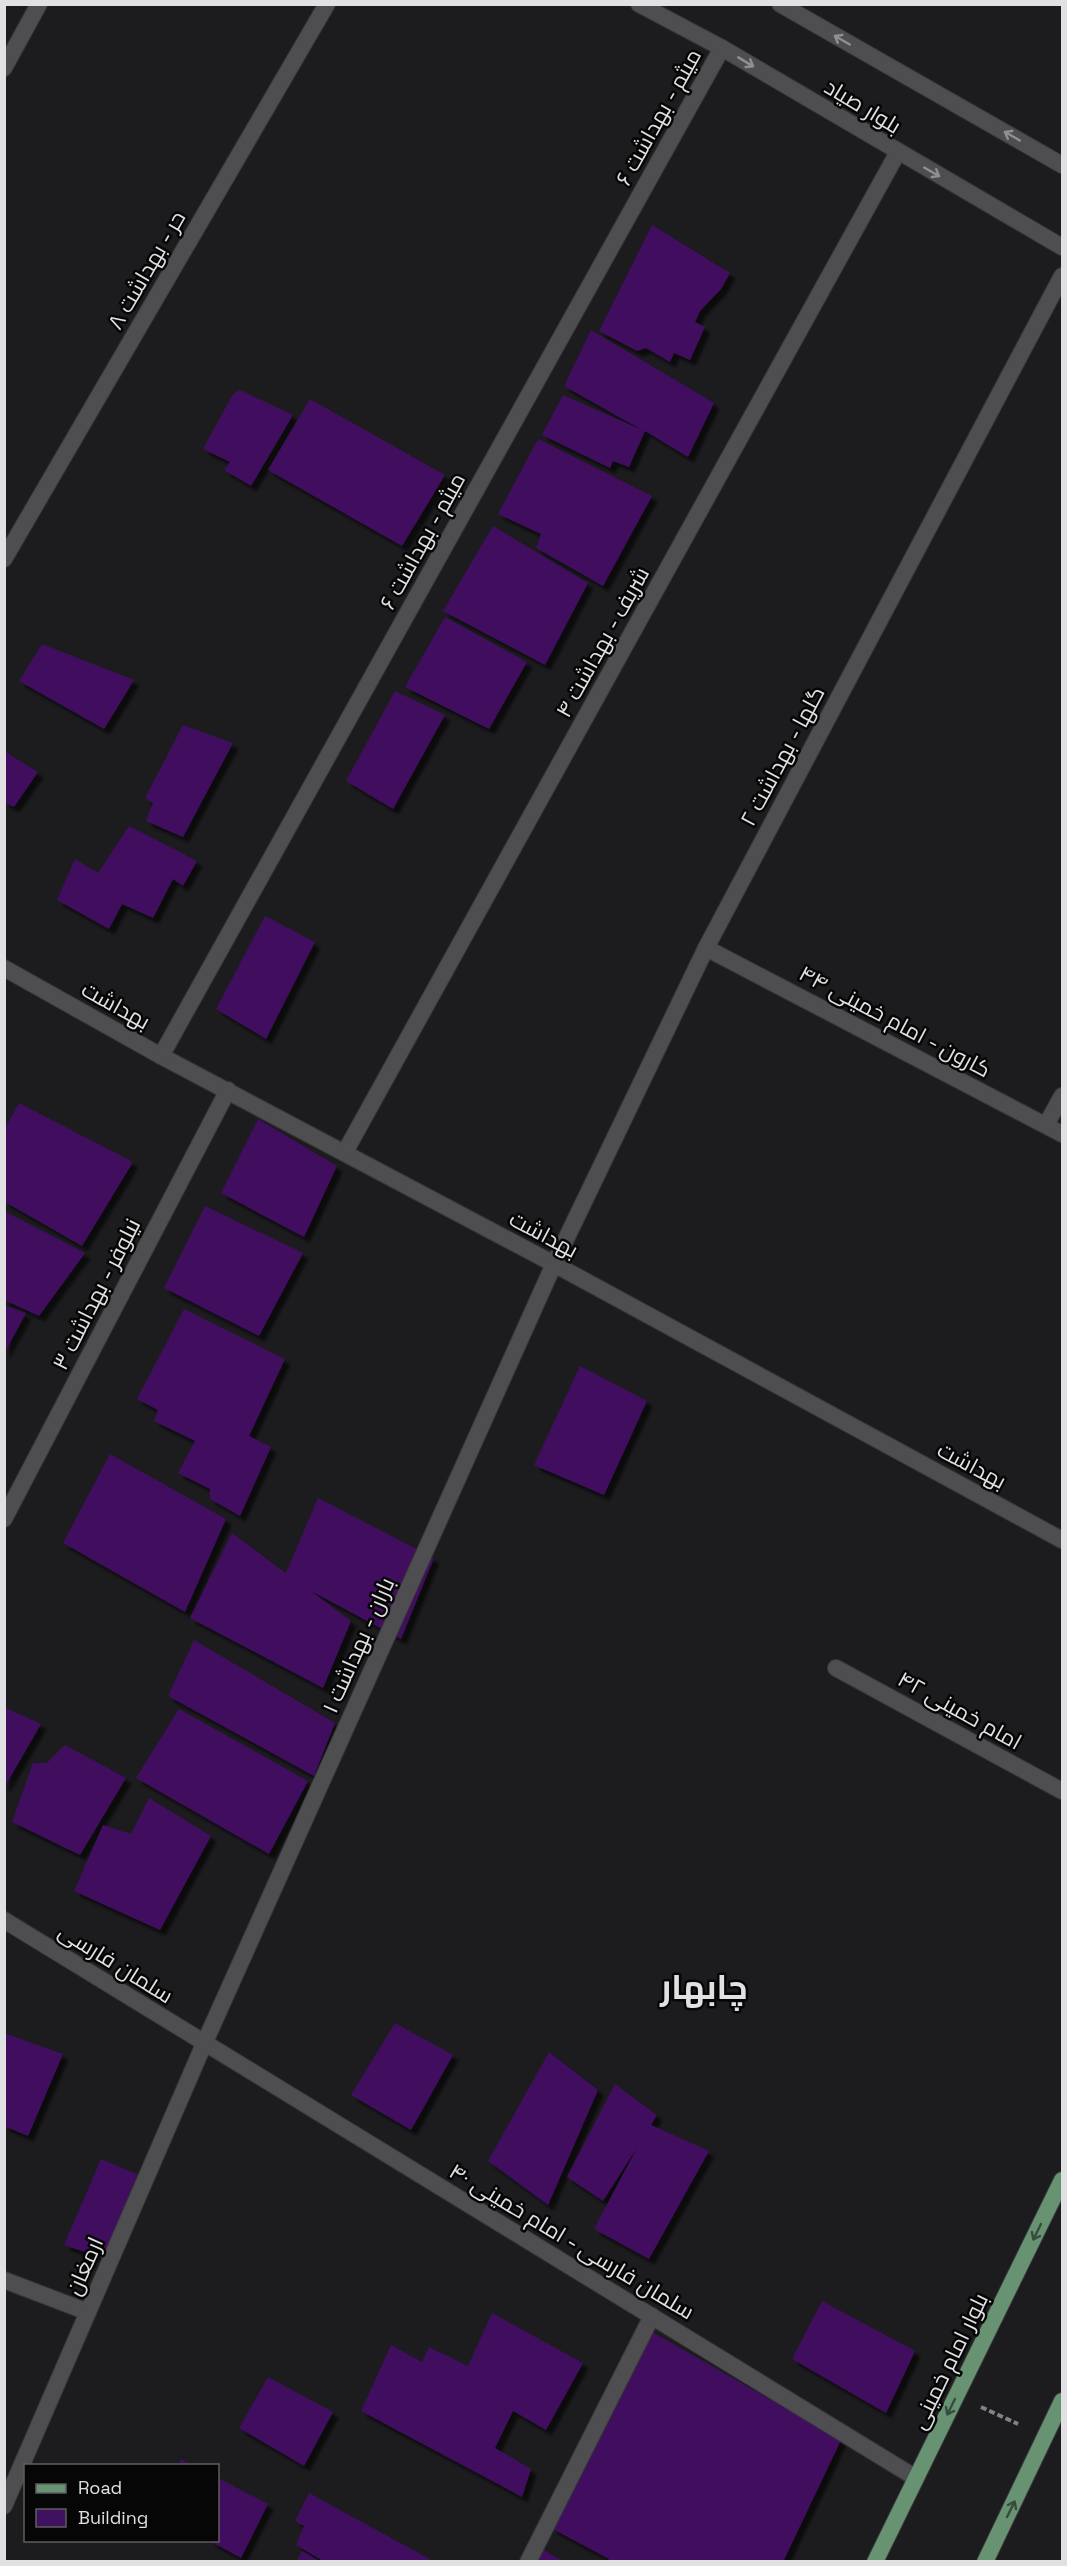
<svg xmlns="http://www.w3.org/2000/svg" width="1067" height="2566" font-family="'Space Grotesk',Cairo,sans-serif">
  <defs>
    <filter id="shadow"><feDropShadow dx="5.5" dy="5.5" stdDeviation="1.5" flood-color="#0009"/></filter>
  </defs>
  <rect width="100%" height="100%" fill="#1c1b1e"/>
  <g fill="#3f115e" filter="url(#shadow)">
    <polygon points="652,225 730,273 721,289 700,311 695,322 705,327 690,360 674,353 670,362 646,348 637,351 599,331"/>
    <polygon points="591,330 714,403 688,457 645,431 629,467 613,461 610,468 542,435 563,395 642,430 564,386"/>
    <polygon points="240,390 293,415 251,486 224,470 230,462 203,449 233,394"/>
    <polygon points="310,399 445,475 402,546 268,470"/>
    <polygon points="538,439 652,496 603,586 536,548 541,534 498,514"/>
    <polygon points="493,526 588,583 545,665 443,611"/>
    <polygon points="445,617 527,662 489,729 405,687"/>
    <polygon points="42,644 134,680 104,729 19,681"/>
    <polygon points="395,691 445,715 393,809 346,781"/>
    <polygon points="183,725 233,743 183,837 146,821 153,803 145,798"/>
    <polygon points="4,751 38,772 14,807 4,802"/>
    <polygon points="129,826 197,861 183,886 173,879 153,918 122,904 109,929 57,900 75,859 98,873"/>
    <polygon points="265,916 315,942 266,1039 216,1009"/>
    <polygon points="19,1103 133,1162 82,1246 5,1202 5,1128"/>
    <polygon points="258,1119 337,1166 304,1237 221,1193"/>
    <polygon points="205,1206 303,1253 259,1336 164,1288"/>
    <polygon points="4,1211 85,1253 39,1316 4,1300"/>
    <polygon points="4,1305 26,1313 4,1354"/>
    <polygon points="184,1309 285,1359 249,1436 271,1447 240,1516 210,1499 210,1489 178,1473 195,1441 154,1421 158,1410 137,1399"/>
    <polygon points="580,1366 647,1401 604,1495 534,1465"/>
    <polygon points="110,1454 226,1519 185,1612 63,1543"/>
    <polygon points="318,1498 434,1558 401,1639 311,1591 351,1621 323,1688 190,1618 232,1533 286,1573"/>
    <polygon points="194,1640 335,1723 314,1776 168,1696"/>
    <polygon points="4,1707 41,1724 4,1788"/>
    <polygon points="179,1709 308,1781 269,1854 136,1778"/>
    <polygon points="65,1745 126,1778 80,1855 12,1822 33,1763 47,1763"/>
    <polygon points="149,1798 211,1836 160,1930 74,1891 103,1825 131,1834"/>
    <polygon points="395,2023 453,2055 411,2130 351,2095"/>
    <polygon points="4,2033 63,2054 28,2136 4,2126"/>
    <polygon points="549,2052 598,2090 548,2205 488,2161"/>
    <polygon points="615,2084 657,2115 651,2125 709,2151 649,2259 594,2229 638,2146 603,2201 567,2177"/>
    <polygon points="101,2159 143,2177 111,2261 64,2245"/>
    <polygon points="822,2301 915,2351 886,2413 792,2359"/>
    <polygon points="492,2313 583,2363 546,2430 513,2411 495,2448 531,2469 522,2497 361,2411 391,2345 422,2362 429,2347 468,2366"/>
    <polygon points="649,2330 841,2440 783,2562 607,2562 609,2559 551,2528"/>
    <polygon points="268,2377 333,2412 304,2466 239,2428"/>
    <polygon points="181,2459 193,2466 178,2466"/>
    <polygon points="218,2478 268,2504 241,2558 208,2540 218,2540"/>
    <polygon points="309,2493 435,2562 325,2562 296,2545 304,2526 295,2521"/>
    <polygon points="542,2549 564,2562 536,2562"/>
    <polygon points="302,2551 321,2562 296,2562"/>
  </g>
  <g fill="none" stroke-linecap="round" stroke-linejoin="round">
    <g stroke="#373638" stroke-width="18">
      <g id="minor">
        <polyline points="4,68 39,4"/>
        <polyline points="4,559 327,4"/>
        <polyline points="706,948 1062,1134"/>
        <polyline points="4,968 161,1056 554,1264 1062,1540"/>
        <polyline points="161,1056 722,48"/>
        <polyline points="1046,1125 1062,1096"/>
        <polyline points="345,1152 898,152"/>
        <polyline points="4,1519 228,1090"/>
        <polyline points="836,1668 1062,1791"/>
        <polyline points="4,1920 916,2478"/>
        <polyline points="4,2280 88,2312"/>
        <polyline points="4,2506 204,2044 554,1264 706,948 1062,276"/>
        <polyline points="528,2562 652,2316"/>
      </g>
    </g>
    <g stroke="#373638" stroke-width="18">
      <g id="secondary">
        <polyline points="639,4 722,48 1062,247"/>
        <polyline points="780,4 1062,165"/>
      </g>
    </g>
    <g stroke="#373638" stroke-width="18">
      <g id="primary">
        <polyline points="875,2562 1062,2180"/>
        <polyline points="985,2562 1062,2401"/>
      </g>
    </g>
    <polyline stroke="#838285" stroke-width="4" stroke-dasharray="6 3" stroke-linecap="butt" points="981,2407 1018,2424"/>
    <use href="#minor" stroke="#4e4d50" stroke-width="16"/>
    <use href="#secondary" stroke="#4e4d50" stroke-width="16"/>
    <use href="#primary" stroke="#679373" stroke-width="16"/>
  </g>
  <defs><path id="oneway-shaft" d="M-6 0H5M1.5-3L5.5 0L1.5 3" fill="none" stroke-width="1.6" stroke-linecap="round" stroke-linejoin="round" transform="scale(1.5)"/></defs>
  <g stroke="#908f92">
    <use href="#oneway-shaft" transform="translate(842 40) rotate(-150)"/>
    <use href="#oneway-shaft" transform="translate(746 62) rotate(31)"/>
    <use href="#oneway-shaft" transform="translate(1012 136) rotate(-150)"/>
    <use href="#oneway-shaft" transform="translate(932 172) rotate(30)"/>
  </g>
  <g stroke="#374c3d">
    <use href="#oneway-shaft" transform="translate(1037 2232) rotate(116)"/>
    <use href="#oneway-shaft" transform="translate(951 2407) rotate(116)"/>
    <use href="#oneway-shaft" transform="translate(1011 2509) rotate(-64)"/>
  </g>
  <g text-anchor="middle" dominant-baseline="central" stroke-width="5" stroke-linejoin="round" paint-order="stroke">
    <g font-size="22" fill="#e1e0e2" stroke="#070607">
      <text transform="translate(863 106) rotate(31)">بلوار صیاد</text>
      <text transform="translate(658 117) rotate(-61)">میثم - بهداشت ۶</text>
      <text transform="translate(146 270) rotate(-60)">حر - بهداشت ۸</text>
      <text transform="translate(422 541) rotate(-61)">میثم - بهداشت ۶</text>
      <text transform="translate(602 642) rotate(-61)">شریف - بهداشت ۴</text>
      <text transform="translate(782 756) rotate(-62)">گلها - بهداشت ۲</text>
      <text transform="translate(116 1005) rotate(29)">بهداشت</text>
      <text transform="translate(895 1021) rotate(28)">کارون - امام خمینی ۴۴</text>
      <text transform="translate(544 1234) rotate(28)">بهداشت</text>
      <text transform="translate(96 1294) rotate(-63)">نیلوفر - بهداشت ۳</text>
      <text transform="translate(972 1465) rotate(28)">بهداشت</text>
      <text transform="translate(358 1645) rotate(-66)">باران - بهداشت ۱</text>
      <text transform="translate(960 1710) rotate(29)">امام خمینی ۴۲</text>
      <text transform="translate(116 1963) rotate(32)">سلمان فارسی</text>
      <text transform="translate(572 2241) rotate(31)">سلمان فارسی - امام خمینی ۴۰</text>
      <text transform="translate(84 2266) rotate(-66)">ارمغان</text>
      <text transform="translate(949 2361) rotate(-64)">بلوار امام خمینی</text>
    </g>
    <g font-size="34" font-weight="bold" fill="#e1e0e2" stroke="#070607">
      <text x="704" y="1987">چابهار</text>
    </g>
  </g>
  <rect width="1067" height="2566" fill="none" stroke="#e1e0e2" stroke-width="12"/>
  <rect x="24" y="2464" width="195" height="78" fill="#070607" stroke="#5e5d5f" stroke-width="1.5"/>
  <rect x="36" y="2484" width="30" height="9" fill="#679373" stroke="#5e5d5f" stroke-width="1.5"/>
  <text x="78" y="2494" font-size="18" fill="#e1e0e2">Road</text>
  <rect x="36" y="2509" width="30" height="18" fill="#3f115e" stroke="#5e5d5f" stroke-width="1.5"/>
  <text x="78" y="2524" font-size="18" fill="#e1e0e2">Building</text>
</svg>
